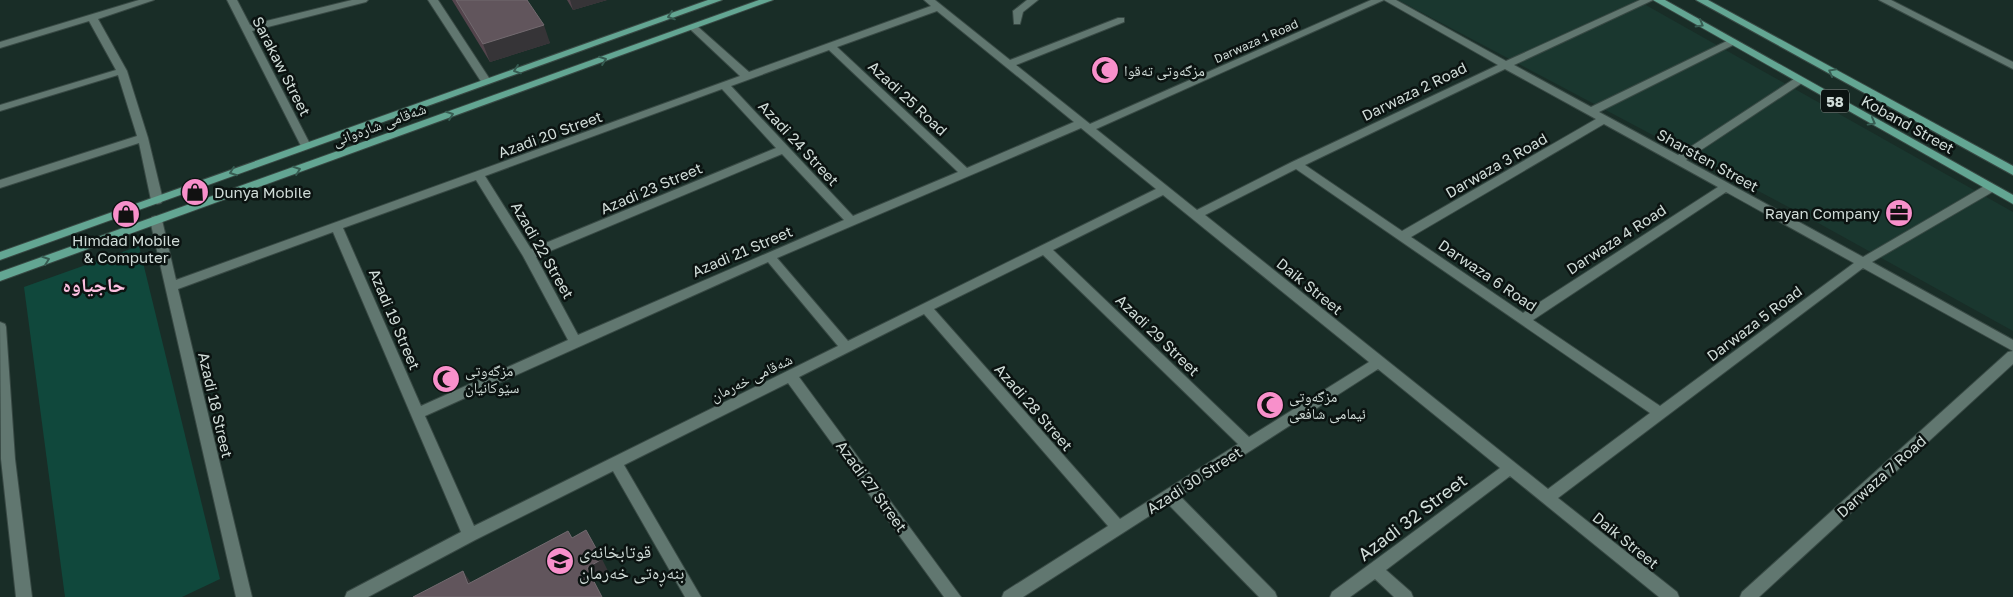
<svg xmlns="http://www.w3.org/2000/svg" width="2013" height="597" font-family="'Golos Text','Noto Naskh Arabic',sans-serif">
  <rect width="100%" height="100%" fill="#192d27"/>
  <polygon fill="#1a372f" points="1398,0 1637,0 2013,212 2013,331 1811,219"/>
  <polygon fill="#10483c" points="139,246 220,579 182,597 65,597 24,287"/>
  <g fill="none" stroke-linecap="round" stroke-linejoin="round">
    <g stroke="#384944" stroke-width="2">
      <g id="minor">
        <polygon points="139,0 154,0 98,19 127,71 148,138 163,200 161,203 157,204 151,200 139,143 0,188 0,180 137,136 118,75 0,111 0,105 116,70 89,21 0,48 0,42"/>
        <polygon points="227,0 237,0 250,25 352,0 368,0 366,2 252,31 311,146 310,148 302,148 301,146"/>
        <polygon points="428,0 438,0 491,81 490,83 482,83"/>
        <path d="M924,0H935L1010,60L1118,18H1124V22L1016,65L1090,124L1371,0H1384L1096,129L1197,210L1292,162L1498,65L1384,0H1396L1506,61L1640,0H1653L1514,65L1591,107L1729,40H1735V44L1599,112L1678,155L1794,79H1802V83L1686,160L1863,257L1986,185H1994L1996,188L1994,191L1872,262L2013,340V351L1863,268L1558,498L1677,592L1679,597H1659L1510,476L1386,570L1411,592L1413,597H1394L1375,579L1350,597H1330L1332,592L1500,468L1378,369L1180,496L1275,592L1277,597H1259L1168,504L1023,597H1002L1004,592L1108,526L924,314L799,377L961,597H944L788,383L624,465L701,597H685L613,471L475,540L368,597H345L347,592L461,532L333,232L178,289L252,597H236L150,220L152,217L156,216L162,220L176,280L740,76L691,30V26H697L749,72L931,6ZM937,11L1074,122L967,168L837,47ZM829,50L958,172L853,216L731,86ZM1505,69L1596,119L1402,231L1305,165ZM722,89L776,148L531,249L485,176ZM1604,124L1718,187L1523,313L1411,237ZM1081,128L1156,189L848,341L777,258ZM782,154L844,220L578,335L536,257ZM1296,169L1650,413L1548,489L1205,215ZM476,180L523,256L568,340L421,406L343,228ZM1726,192L1854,263L1660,406L1533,320ZM1163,195L1369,362L1249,437L1053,250ZM1043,255L1238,444L1120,519L934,309ZM768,262L838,346L474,526L425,416Z"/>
        <polygon points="1027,0 1038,0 1023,12 1020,24 1014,24 1013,11"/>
        <polygon points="1879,0 1891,0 2013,62 2013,69"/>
        <polygon points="0,322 5,324 6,327 15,459 32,597 16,597 1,459"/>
        <polygon points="2013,351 2013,364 1759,597 1740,597 1742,592 2008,352"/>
      </g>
    </g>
    <g stroke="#384944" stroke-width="2">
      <g id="major">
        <polygon points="708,0 722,0 0,260 0,252"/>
        <polygon points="759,0 773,0 0,281 0,272"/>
        <polygon points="1653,0 1665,0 2013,195 2013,204"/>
        <polygon points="1696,0 1708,0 2013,166 2013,175"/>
      </g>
    </g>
    <use href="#minor" fill="#617770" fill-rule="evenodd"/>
    <use href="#major" fill="#63a693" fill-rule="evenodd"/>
  </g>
  <g fill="#53444c">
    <polygon points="452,0 527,0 550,43 490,62"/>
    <polygon points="567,0 607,0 573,10"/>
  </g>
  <g fill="#363437">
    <polygon points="570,0 607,0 573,10"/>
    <polygon points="544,25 550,43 490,62 483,44"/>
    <polygon points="602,559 609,573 594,582 587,568"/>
    <polygon points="463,571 472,584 468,584"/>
  </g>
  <g fill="#61555c" stroke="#726a6f">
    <polygon points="456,0 527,0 544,25 483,44"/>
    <polygon points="586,530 602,559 587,568 602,597 413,597 463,571 468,584 568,531 572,538"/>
  </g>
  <defs><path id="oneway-chevron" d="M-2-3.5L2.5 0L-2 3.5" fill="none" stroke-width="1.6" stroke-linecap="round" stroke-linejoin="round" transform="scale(1.25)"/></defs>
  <g stroke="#375c52">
    <use href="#oneway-chevron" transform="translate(671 16) rotate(161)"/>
    <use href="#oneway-chevron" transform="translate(1700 24) rotate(30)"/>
    <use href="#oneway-chevron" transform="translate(603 60) rotate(-20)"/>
    <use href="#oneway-chevron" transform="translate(517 70) rotate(161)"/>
    <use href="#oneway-chevron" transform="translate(1832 72) rotate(-151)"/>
    <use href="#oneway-chevron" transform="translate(450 115) rotate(-20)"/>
    <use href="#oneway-chevron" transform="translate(1872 122) rotate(29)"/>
    <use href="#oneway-chevron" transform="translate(297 170) rotate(-20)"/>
    <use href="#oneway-chevron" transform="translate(233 172) rotate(160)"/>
    <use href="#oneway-chevron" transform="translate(46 260) rotate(-20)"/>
  </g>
  <defs>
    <g id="mosque-disc" transform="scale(1.4375)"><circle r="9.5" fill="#f890cb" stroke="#0b1311"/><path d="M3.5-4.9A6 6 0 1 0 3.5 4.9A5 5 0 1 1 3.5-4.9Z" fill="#111"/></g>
    <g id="shop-disc" transform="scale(1.4375)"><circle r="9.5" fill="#f890cb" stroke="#0b1311"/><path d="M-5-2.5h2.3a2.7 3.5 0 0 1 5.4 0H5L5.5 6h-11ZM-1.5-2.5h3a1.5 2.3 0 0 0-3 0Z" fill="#111"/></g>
    <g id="office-disc" transform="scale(1.4375)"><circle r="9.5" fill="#f890cb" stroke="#0b1311"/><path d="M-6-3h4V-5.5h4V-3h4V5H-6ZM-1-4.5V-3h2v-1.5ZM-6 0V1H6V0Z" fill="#111"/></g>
    <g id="school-disc" transform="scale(1.4375)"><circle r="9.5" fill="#f890cb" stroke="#0b1311"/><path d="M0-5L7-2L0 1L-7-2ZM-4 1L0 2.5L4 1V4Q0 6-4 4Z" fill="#111"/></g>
  </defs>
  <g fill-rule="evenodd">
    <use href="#mosque-disc" x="1105" y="70"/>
    <use href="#shop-disc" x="195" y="192"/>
    <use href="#office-disc" x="1899" y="213"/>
    <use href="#shop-disc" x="126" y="214"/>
    <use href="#mosque-disc" x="446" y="379"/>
    <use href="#mosque-disc" x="1270" y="405"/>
    <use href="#school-disc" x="560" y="561"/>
  </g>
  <g text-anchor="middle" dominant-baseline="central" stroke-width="5" stroke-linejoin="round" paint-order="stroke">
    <g font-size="12" fill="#d0dcd8" stroke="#0b1311">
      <text transform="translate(1256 41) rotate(-24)">Darwaza 1 Road</text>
    </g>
    <rect fill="#0b1311" stroke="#95a09c" stroke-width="1" x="1821" y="89.5" width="28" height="23" rx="4"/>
    <g font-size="14" font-weight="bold" fill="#d0dcd8">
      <text x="1835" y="101">58</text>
    </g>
    <g font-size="15" fill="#d0dcd8" stroke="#0b1311">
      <text transform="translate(282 66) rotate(63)">Sarakaw Street</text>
      <text transform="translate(1414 91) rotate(-26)">Darwaza 2 Road</text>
      <text transform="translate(908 98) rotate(43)">Azadi 25 Road</text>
      <text transform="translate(379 124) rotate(-20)">شەقامی شارەوانی</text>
      <text transform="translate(1908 124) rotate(29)">Koband Street</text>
      <text transform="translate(550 134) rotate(-20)">Azadi 20 Street</text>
      <text transform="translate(799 143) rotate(47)">Azadi 24 Street</text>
      <text transform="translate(1708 160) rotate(29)">Sharsten Street</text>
      <text transform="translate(1496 165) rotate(-30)">Darwaza 3 Road</text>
      <text transform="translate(651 188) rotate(-23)">Azadi 23 Street</text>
      <text transform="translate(1616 239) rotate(-33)">Darwaza 4 Road</text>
      <text transform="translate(543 250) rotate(60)">Azadi 22 Street</text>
      <text transform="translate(742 251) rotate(-23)">Azadi 21 Street</text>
      <text transform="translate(1488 275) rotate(34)">Darwaza 6 Road</text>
      <text transform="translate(1310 286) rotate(39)">Daik Street</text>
      <text transform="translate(395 319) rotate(67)">Azadi 19 Street</text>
      <text transform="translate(1754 323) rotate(-37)">Darwaza 5 Road</text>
      <text transform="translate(1158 335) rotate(44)">Azadi 29 Street</text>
      <text transform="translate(751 377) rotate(-26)">شەقامی خەرمان</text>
      <text transform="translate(216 405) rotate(77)">Azadi 18 Street</text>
      <text transform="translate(1034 407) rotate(49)">Azadi 28 Street</text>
      <text transform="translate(1881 476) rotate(-42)">Darwaza 7 Road</text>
      <text transform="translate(1194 480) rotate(-33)">Azadi 30 Street</text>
      <text transform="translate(872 486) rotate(54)">Azadi 27 Street</text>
      <text transform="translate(1626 540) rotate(39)">Daik Street</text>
    </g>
    <g font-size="15" fill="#d0dcd8" stroke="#0b1311" text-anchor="start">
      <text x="1124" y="70">مزگەوتی تەقوا</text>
      <text x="214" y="192">Dunya Mobile</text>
      <text x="1880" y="213" text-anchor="end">Rayan Company</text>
      <text x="126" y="240" text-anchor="middle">Himdad Mobile<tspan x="126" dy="17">&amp; Computer</tspan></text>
      <text x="465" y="370">مزگەوتی<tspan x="465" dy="17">سێوکانیان</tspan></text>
      <text x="1289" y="396">مزگەوتی<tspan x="1289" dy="17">ئیمامی شافعی</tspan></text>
    </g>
    <g font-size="18" fill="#d0dcd8" stroke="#0b1311">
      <text transform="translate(1412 517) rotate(-37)">Azadi 32 Street</text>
    </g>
    <g font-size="18" fill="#d0dcd8" stroke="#0b1311" text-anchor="start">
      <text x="579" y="551">قوتابخانەی<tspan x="579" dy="21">بنەڕەتی خەرمان</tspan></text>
    </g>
    <g font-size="20" font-weight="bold" fill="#fcc0e0" stroke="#0b1311">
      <text x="94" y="284">حاجیاوە</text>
    </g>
  </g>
</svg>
